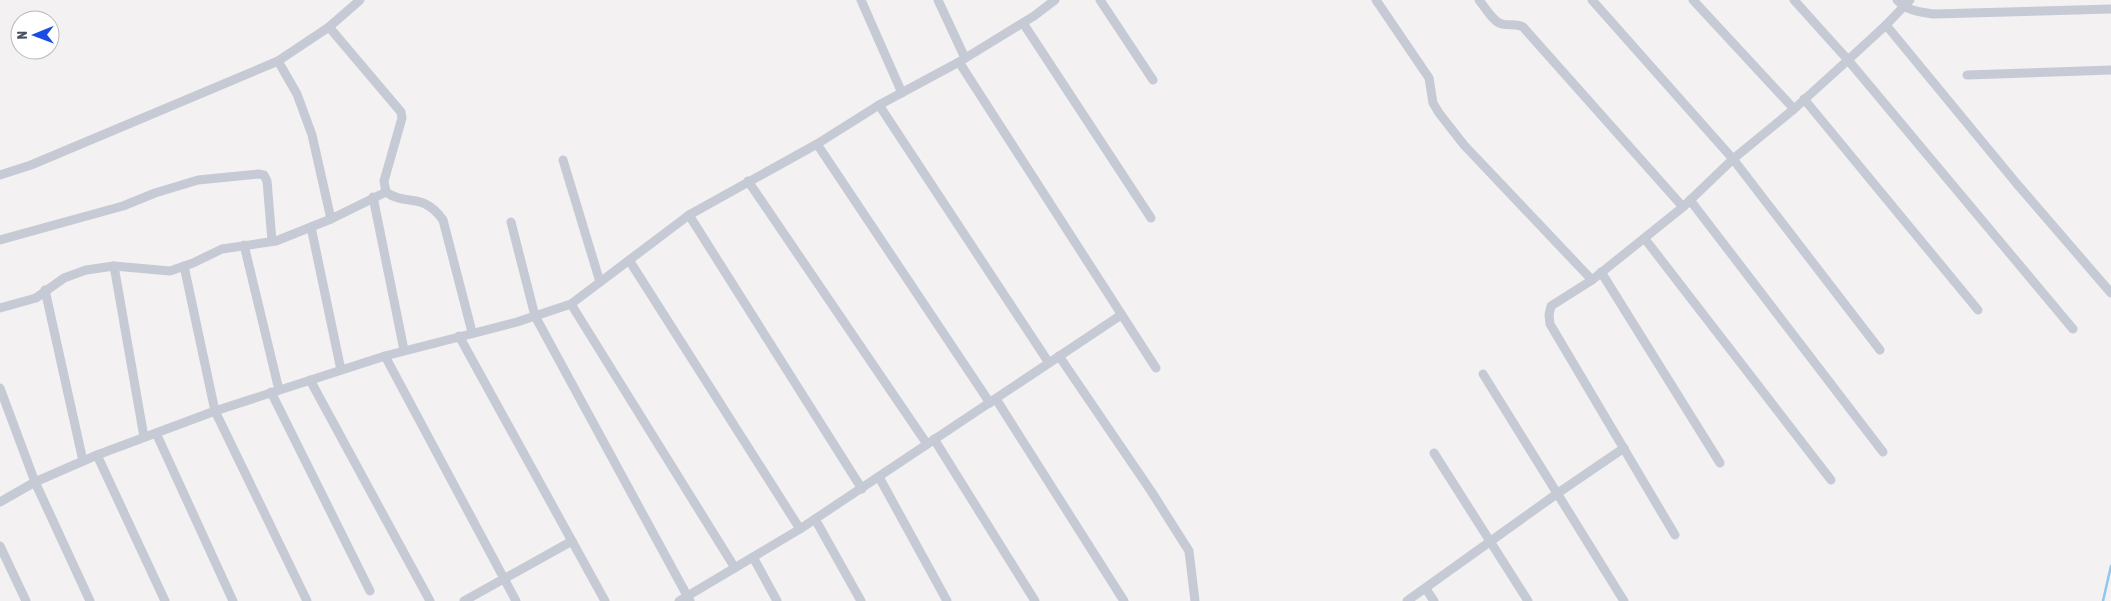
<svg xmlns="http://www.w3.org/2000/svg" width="2111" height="601" font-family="'Asap Condensed',sans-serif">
  <rect width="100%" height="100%" fill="#f3f1f1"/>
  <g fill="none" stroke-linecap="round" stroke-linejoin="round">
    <polyline stroke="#8ec6ec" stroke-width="2.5" points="2103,601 2111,566"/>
    <g stroke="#c5cad5" stroke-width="9">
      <polyline points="861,0 902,93"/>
      <polyline points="938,0 965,58"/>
      <polyline points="1100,0 1153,80"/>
      <polyline points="1376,0 1429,78 1433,103 1439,113 1464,145 1592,280"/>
      <path d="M1479,0C1485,7 1493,22 1502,24C1510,26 1516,23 1523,27L1683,207"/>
      <polyline points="1592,0 1733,159 1880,350"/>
      <polyline points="1693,0 1794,109"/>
      <polyline points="1794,0 1848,60 2073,329"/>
      <path d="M1897,0C1907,11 1919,12 1934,14L2111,9"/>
      <polyline points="1023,23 1151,218"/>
      <polyline points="1886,25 2017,184 2111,293"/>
      <path d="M329,27L401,112L402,118L384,181L386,192C407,207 422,191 443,220L472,332"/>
      <polyline points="278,61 297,94 312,135 331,219"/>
      <polyline points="959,62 1156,368"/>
      <polyline points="1967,75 2111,70"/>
      <polyline points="1804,99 1978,310"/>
      <polyline points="879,105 1049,363"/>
      <polyline points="817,144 990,403"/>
      <polyline points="563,160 600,282"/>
      <polyline points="0,175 31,165 278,61 329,27 360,0"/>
      <polyline points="748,181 927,444"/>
      <polyline points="373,197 404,350"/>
      <polyline points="1690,200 1883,452"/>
      <polyline points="689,215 862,489"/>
      <polyline points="511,222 535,316 690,601"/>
      <polyline points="311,227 341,370"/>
      <polyline points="1645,239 1831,480"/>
      <polyline points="0,240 123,206 155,193 198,180 258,174 264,175 267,181 272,241"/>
      <polyline points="244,245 279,390"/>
      <polyline points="629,260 800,529"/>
      <polyline points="114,266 144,437"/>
      <polyline points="184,266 215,411 307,601"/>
      <polyline points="1601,272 1720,463"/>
      <polyline points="45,290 83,461"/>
      <polyline points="571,304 735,568"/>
      <polyline points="0,308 36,298 64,278 86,270 114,266 170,271 193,263 222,249 276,241 331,219 386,192"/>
      <polyline points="459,336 605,601"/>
      <polyline points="385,356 516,601"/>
      <polyline points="1059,356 1151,491 1189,551 1195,601"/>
      <polyline points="1483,374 1624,601"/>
      <polyline points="310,380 430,601"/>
      <polyline points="0,388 35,482 90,601"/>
      <polyline points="271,392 370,591"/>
      <polyline points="996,399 1124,601"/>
      <polyline points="156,433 233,601"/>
      <polyline points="934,439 1035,601"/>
      <polyline points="1434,453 1528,601"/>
      <polyline points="97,455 165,601"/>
      <polyline points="879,477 947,601"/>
      <polyline points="0,502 35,482 97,455 215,411 385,356 517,322 571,304 689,215 817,144 879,105 959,62 1034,16 1055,0"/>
      <polyline points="815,519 861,601"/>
      <polyline points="1675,535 1550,324 1549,315 1551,306 1592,280 1683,207 1733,159 1794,109 1848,60 1886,25 1910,0"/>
      <polyline points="0,546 26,601"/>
      <polyline points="753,557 777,601"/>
      <polyline points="1426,589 1434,601"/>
      <polyline points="464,601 572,541"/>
      <polyline points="679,601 800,529 1121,315"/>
      <polyline points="1407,601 1558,493 1624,448"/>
    </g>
  </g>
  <g transform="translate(35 35) rotate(269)"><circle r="24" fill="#ffffff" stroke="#b6b9bf"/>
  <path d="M0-4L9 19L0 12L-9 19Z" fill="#1a4be4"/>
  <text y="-8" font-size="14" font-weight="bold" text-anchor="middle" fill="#49505f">N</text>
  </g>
</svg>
